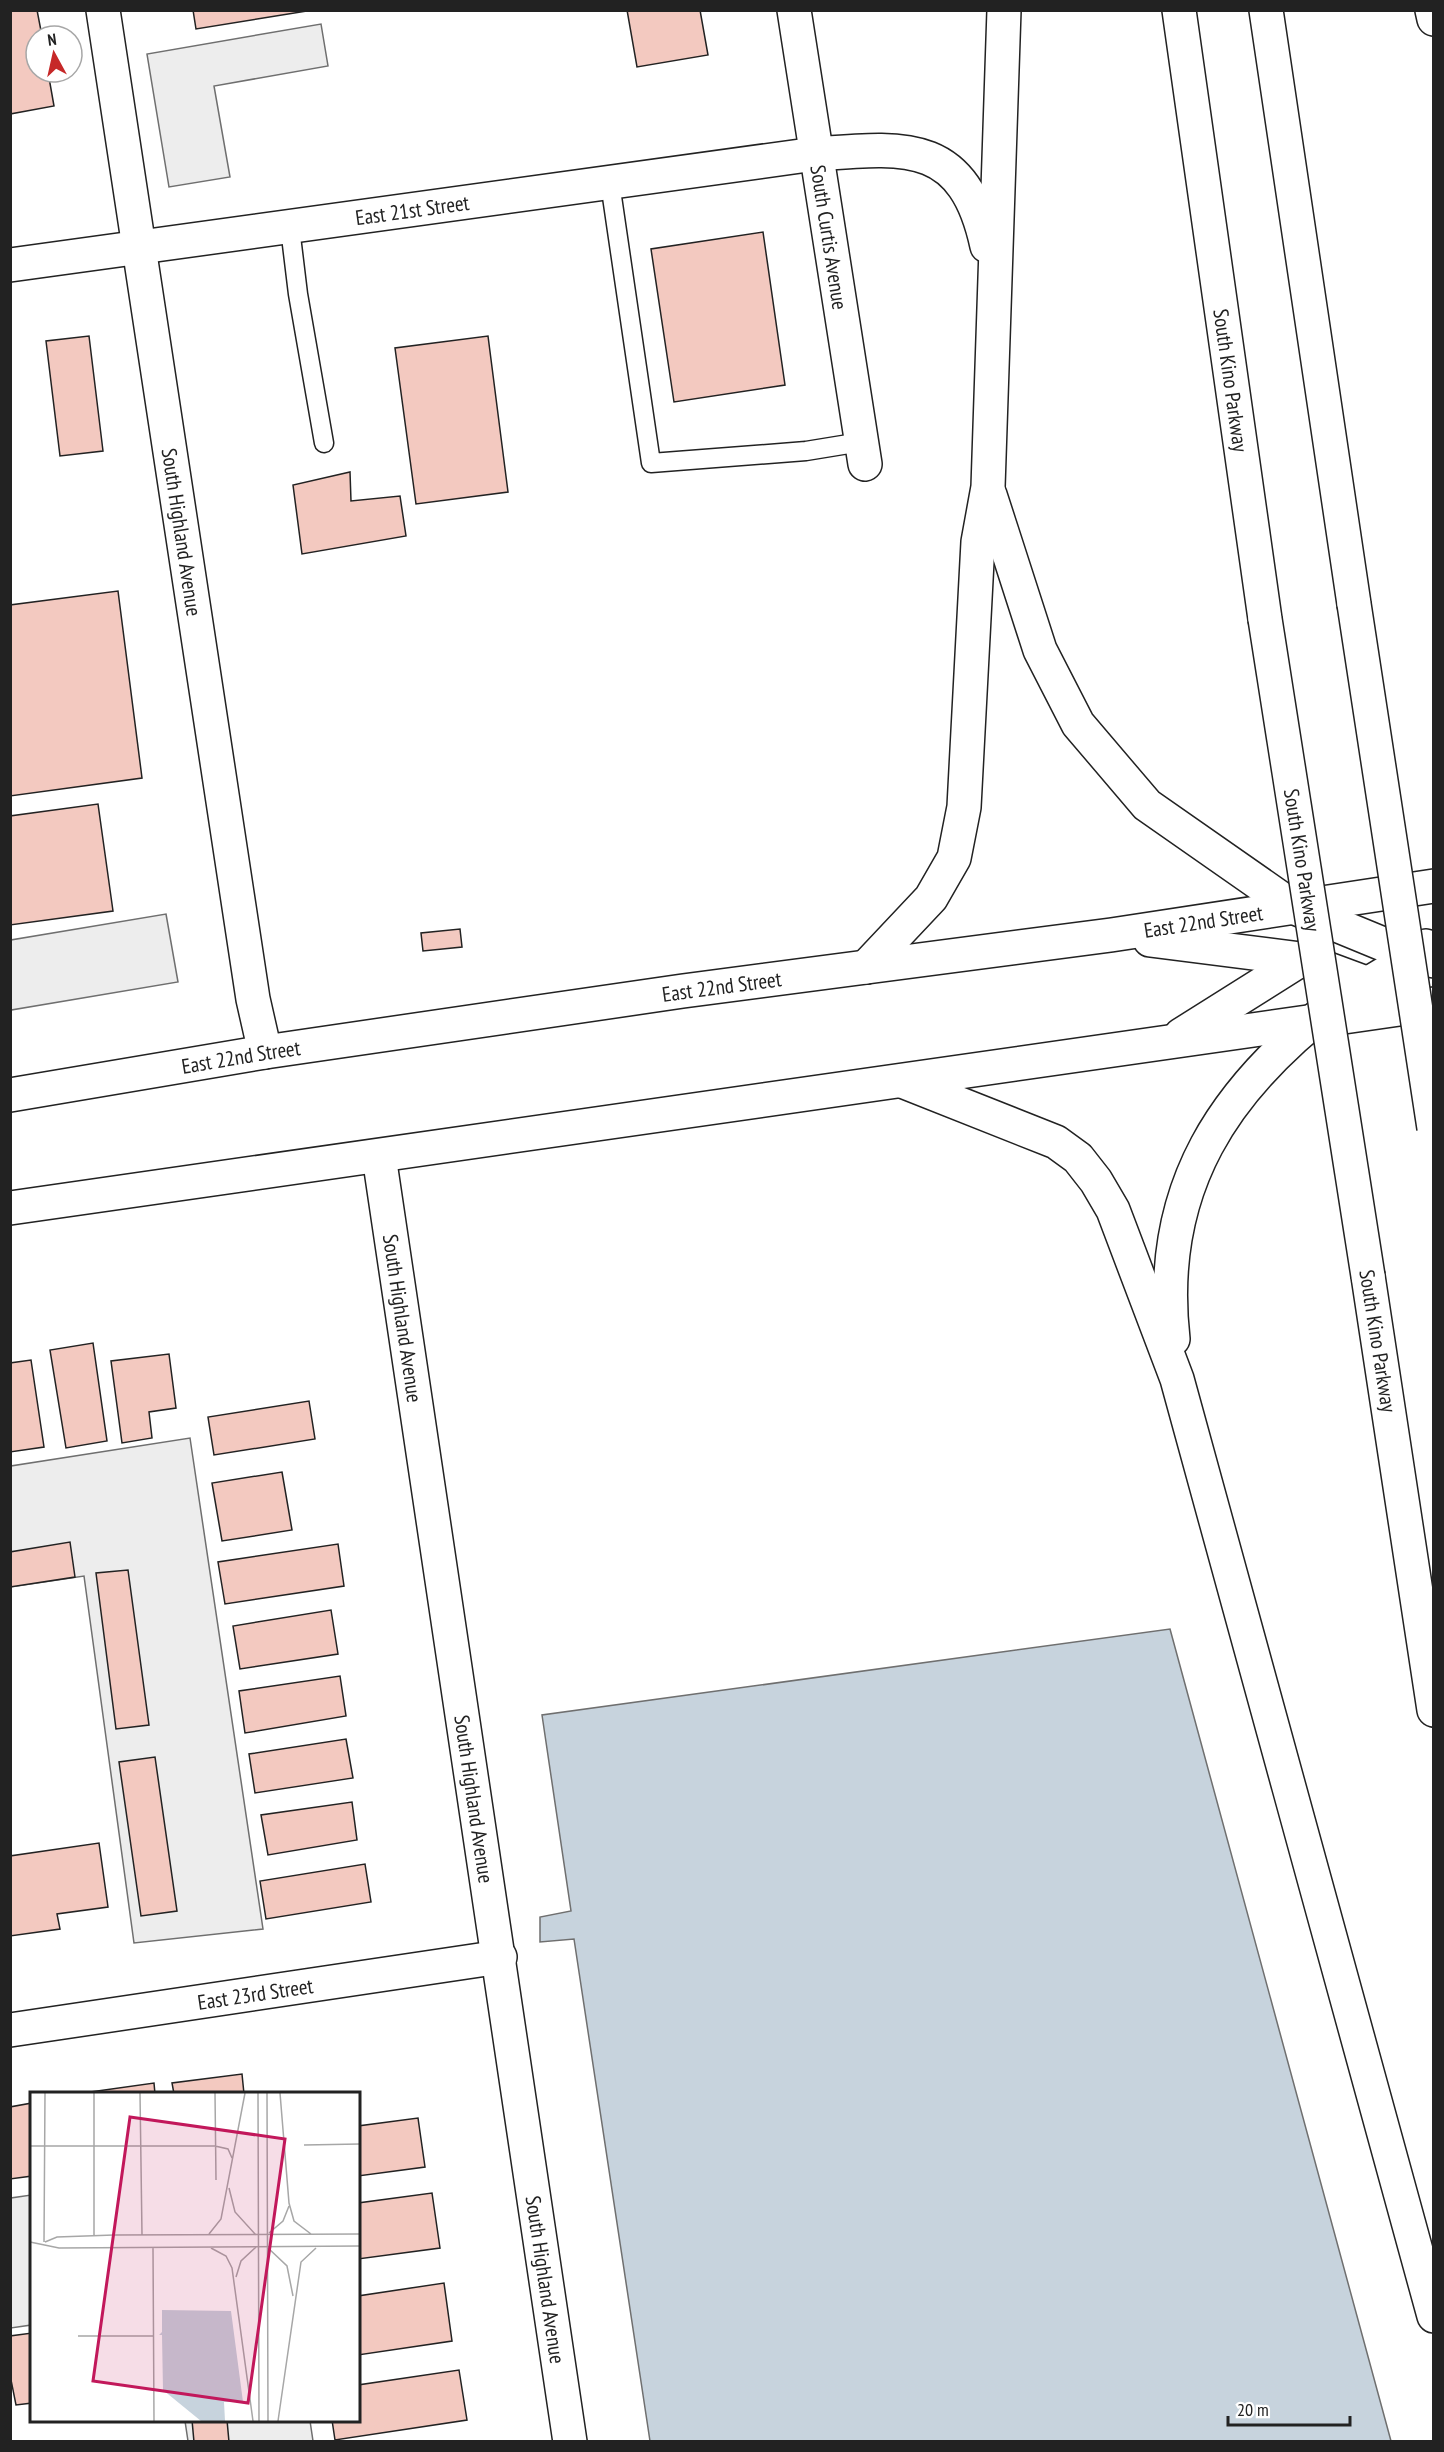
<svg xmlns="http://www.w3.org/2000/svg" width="1444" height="2452" font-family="'PT Sans Narrow',sans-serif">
  <rect width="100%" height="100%" fill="#fff"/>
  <g fill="#ededed" stroke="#6f6f6f" stroke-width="1.5">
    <polygon points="321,24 328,66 214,86 230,177 169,187 147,54"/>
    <polygon points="166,914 178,982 11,1010 11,940"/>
    <polygon points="190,1438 263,1929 134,1943 84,1576 11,1587 11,1466"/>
    <polygon points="31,2195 31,2325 11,2328 11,2198"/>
    <polygon points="185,2421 310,2421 313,2441 188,2441"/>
  </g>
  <polygon fill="#c7d3dd" stroke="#6f6f6f" stroke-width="1.5" points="1170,1629 1391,2441 650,2441 574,1939 540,1942 540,1917 571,1911 542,1715"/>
  <g fill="#f3c9c0" stroke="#222" stroke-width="1.5">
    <polygon points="37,10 42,36 36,36 36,72 48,72 54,106 10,114 10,11"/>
    <polygon points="193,10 313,10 196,29"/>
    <polygon points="627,10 700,10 708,55 637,67"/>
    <polygon points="763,232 785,385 674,402 651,249"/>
    <polygon points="89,336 103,451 60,456 46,341"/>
    <polygon points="488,336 508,492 416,504 395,348"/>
    <polygon points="350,472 351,501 400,496 406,536 302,554 293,485"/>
    <polygon points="118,591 142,778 10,796 10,605"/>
    <polygon points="98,804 113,911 10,925 10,816"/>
    <polygon points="460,929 462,947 423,951 421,933"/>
    <polygon points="93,1343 107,1441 66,1448 50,1350"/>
    <polygon points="169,1354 176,1408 149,1412 152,1438 122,1443 111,1361"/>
    <polygon points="31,1360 44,1447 10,1452 10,1363"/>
    <polygon points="309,1401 315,1439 214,1455 208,1417"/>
    <polygon points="282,1472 292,1530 222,1541 212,1483"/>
    <polygon points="70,1542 75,1577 10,1587 10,1552"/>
    <polygon points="338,1544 344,1586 225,1604 218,1562"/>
    <polygon points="128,1570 149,1725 116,1729 96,1573"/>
    <polygon points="331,1610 338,1654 240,1669 233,1626"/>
    <polygon points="340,1676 346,1716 245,1733 239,1691"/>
    <polygon points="346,1739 353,1778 255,1793 249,1754"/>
    <polygon points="155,1757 177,1911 141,1916 119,1762"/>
    <polygon points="352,1802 357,1840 268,1855 261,1815"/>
    <polygon points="99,1843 108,1907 57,1914 60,1929 10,1936 10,1856"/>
    <polygon points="365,1864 371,1902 266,1919 260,1881"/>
    <polygon points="242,2074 244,2094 174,2094 172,2083"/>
    <polygon points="154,2083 155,2094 83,2093"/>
    <polygon points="32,2103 32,2176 10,2179 10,2107"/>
    <polygon points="418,2118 425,2167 358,2176 358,2126"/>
    <polygon points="432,2193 440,2248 358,2259 358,2203"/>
    <polygon points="444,2283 452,2341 358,2355 358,2296"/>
    <polygon points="32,2333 32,2403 16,2405 10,2375 10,2336"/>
    <polygon points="459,2370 467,2420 335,2440 332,2420 358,2420 358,2385"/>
    <polygon points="192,2420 227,2420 229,2442 194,2442"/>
  </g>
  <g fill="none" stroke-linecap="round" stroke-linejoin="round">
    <g stroke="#222" stroke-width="21">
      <g id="lane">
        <polyline points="610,183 651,463 806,451 861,442"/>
        <polyline points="290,228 298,294 324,443"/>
      </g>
    </g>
    <g stroke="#222" stroke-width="36">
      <g id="street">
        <path id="s1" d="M103,10L253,999L265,1052"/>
        <path id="s2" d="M794,10L865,464"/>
        <path id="s3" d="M10,265L815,154"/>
        <path id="s4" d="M379,1156L570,2442"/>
        <path id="s5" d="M10,2030L500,1957"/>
      </g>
    </g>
    <g stroke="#222" stroke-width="36">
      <g id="primary">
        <path id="s6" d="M1179,10L1265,619"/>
        <polyline points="1266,10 1354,604"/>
        <polyline points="1432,10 1434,19"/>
        <path d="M815,154C905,147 964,139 987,246"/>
        <polyline points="990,495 1040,650 1078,724 1147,805 1293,907 1412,956 1434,961"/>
        <polyline points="1150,940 1301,959 1382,989"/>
        <polyline points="866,967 931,898 954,858 964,807 978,542 988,487 1004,10"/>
        <polyline points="1181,1035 1308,955"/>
        <polyline points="902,1081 1056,1142 1078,1158 1096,1181 1113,1210 1177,1379 1434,2316"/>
        <path id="s7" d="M10,1095L265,1052L683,991L1111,935L1434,886"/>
        <polyline points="10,1208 1434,1004"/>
        <polyline points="1368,1276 1434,1710"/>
        <path d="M1173,1339C1156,1188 1224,1087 1341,999C1349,993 1360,989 1369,983C1388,972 1408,960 1426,946"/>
      </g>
    </g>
    <use href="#lane" stroke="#fff" stroke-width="18"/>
    <use href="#street" stroke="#fff" stroke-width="33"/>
    <use href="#primary" stroke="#fff" stroke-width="33"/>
    <g stroke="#222" stroke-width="36" stroke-linecap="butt">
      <g id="primary-bridge">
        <polyline points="1354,604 1434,1128"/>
        <path id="s8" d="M1265,619L1368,1276"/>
      </g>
    </g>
    <use href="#primary-bridge" stroke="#fff" stroke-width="33"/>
  </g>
  <g text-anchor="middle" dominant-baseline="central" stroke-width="4.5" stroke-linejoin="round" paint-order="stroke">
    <g font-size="21" fill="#222" stroke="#fff">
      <text stroke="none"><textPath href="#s3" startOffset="406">East 21st Street</textPath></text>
      <text stroke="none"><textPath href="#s2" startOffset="230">South Curtis Avenue</textPath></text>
      <text stroke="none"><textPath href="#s6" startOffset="374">South Kino Parkway</textPath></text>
      <text stroke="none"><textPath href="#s1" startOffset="528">South Highland Avenue</textPath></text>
      <text stroke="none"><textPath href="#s8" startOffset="244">South Kino Parkway</textPath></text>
      <text stroke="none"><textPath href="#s7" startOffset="1206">East 22nd Street</textPath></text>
      <text stroke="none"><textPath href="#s7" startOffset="720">East 22nd Street</textPath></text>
      <text stroke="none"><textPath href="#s7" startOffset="234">East 22nd Street</textPath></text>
      <text stroke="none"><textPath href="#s4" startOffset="164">South Highland Avenue</textPath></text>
      <text transform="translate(1378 1341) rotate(81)">South Kino Parkway</text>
      <text stroke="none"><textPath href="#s4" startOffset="650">South Highland Avenue</textPath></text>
      <text stroke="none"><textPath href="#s5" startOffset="248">East 23rd Street</textPath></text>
      <text stroke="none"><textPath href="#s4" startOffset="1136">South Highland Avenue</textPath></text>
    </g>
  </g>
  <g transform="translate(30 2092)">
    <rect width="330" height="330" fill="#fff"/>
    <path d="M132,218L201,219L213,310H194L195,329H171L133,298L132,243H129L132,240Z" fill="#c7d3dd"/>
    <path fill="none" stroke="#a7a7a7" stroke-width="1.5" d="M110,1L112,143M185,1L186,88M228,1L229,329M237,1L238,329M250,1L259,111L264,129L281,142M274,53L330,52M0,54H185M185,54L198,57L202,66M199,96L205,120L226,143M239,141L253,129L259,114M179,142L191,127L215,1M64,144V1M0,150L29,156L330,154M14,150L15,1M15,150L27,145L84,143L330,142M237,155L257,174L263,204M123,156L124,329M181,156L196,164L202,176L223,329M206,185L211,169L226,155M48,244H124M248,329L271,170L286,156"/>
    <path fill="#c2185b" fill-opacity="0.15" stroke="#c2185b" stroke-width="3" d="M100,25L255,47L218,311L63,289Z"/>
    <rect width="330" height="330" fill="none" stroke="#222" stroke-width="3"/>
  </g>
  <rect width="1444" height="2452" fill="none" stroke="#222222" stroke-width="24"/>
  <g transform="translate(54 54) rotate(352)"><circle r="28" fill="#ffffff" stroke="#a7a7a7" stroke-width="1.5"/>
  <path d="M0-4.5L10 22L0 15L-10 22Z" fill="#c62828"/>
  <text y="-9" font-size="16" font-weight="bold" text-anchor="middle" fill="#222222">N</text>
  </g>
  <path d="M1228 2416v9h122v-9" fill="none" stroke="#222222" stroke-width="3"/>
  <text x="1237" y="2416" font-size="18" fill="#222222" stroke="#ffffff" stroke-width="4.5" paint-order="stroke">20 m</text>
</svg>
